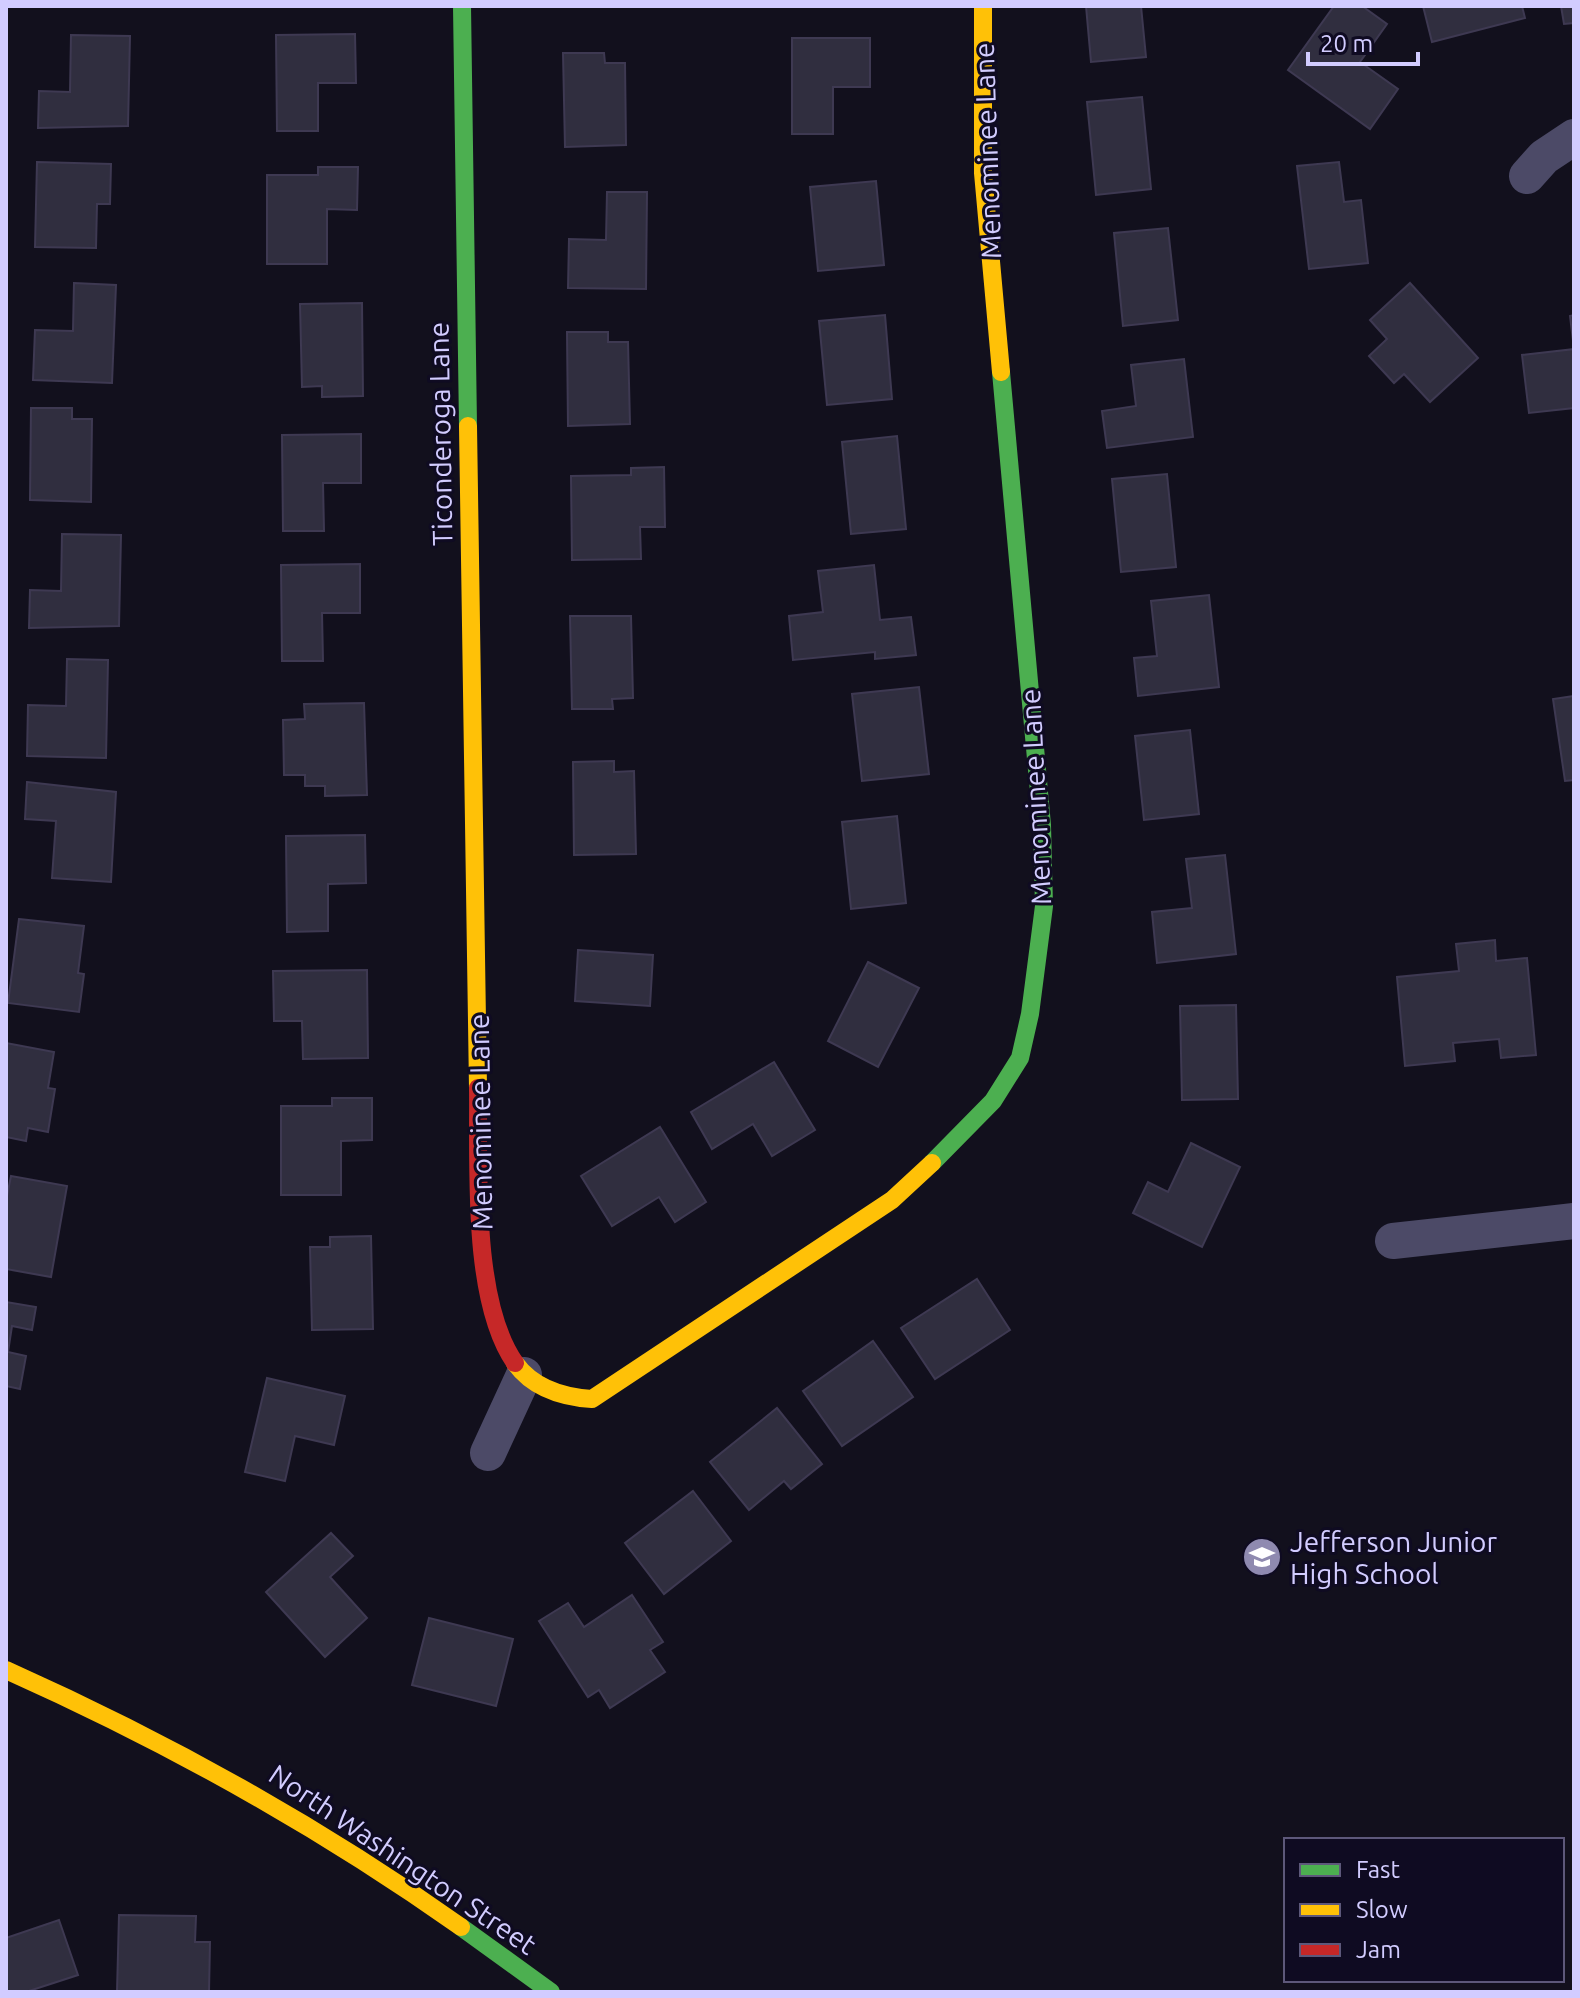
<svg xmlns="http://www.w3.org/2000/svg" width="1580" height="1998" font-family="Ubuntu,sans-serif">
  <rect width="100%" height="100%" fill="#12101d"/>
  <g fill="#302e3f" stroke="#3e3952" stroke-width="2">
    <polygon points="1086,6 1141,6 1146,57 1091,62"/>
    <polygon points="1334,6 1362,6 1387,24 1360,62 1398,89 1370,129 1288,70"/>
    <polygon points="1423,6 1522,6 1525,18 1432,42"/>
    <polygon points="1561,6 1574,6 1574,23 1564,24"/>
    <polygon points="355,34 356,83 318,83 318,131 277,131 276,35"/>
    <polygon points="71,35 130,36 128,126 38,128 39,91 70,92"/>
    <polygon points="792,38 870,38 870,87 833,87 833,134 792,134"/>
    <polygon points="563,53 604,53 605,63 625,63 626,145 565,147"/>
    <polygon points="1142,97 1151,189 1096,195 1087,102"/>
    <polygon points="37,162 111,164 110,204 97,204 96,248 35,247"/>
    <polygon points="1339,162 1344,202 1361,200 1368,263 1309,269 1297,166"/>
    <polygon points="318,167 358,167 357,210 327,209 327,264 267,264 267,175 318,175"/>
    <polygon points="876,181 884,265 818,271 810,187"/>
    <polygon points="607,192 647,192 646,289 568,288 569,239 606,240"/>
    <polygon points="1168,228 1178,320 1123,326 1114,233"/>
    <polygon points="74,283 116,285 112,383 33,380 35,330 73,331"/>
    <polygon points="1410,283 1478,358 1430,402 1404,374 1394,383 1369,356 1387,339 1370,320"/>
    <polygon points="362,303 363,396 322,397 322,386 302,387 300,304"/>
    <polygon points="885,315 892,399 827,405 819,321"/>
    <polygon points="1574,315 1574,408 1529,413 1522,355 1574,349 1570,316"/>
    <polygon points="567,332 608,332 608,342 628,342 630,424 568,426"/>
    <polygon points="1184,359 1193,437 1107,448 1102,411 1136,406 1131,365"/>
    <polygon points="31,408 72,408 72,419 92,419 91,502 30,500"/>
    <polygon points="361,434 361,483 323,483 324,531 283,531 282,435"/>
    <polygon points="897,436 906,529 851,534 842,442"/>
    <polygon points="664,467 665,527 640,527 641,559 572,560 571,476 631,475 631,468"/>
    <polygon points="1167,474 1176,567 1121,572 1112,479"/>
    <polygon points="62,534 121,535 119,626 29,628 30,590 61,591"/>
    <polygon points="360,564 360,613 322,613 323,661 282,661 281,565"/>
    <polygon points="874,565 880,620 911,617 916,655 875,659 875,652 793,660 789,616 823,612 818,571"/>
    <polygon points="1209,595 1219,687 1138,696 1134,658 1157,656 1151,601"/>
    <polygon points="570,616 631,616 633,698 612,699 613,709 572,709"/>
    <polygon points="67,659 108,660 106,758 27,756 28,705 66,706"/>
    <polygon points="919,687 929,774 862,781 852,694"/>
    <polygon points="1574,696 1574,780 1565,781 1553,699"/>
    <polygon points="364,703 367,795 325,796 325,786 305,786 305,775 284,775 283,720 305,719 304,704"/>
    <polygon points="1190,730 1199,814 1144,820 1135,736"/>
    <polygon points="614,761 614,772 634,771 636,854 574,855 573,762"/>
    <polygon points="27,782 116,792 111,882 52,878 56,821 25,819"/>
    <polygon points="897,816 906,903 851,909 842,822"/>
    <polygon points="365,835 366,883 328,884 328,931 287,932 286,836"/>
    <polygon points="1225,855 1236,954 1157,963 1152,912 1192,908 1186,859"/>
    <polygon points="19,919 84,926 78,973 84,974 79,1012 8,1003"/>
    <polygon points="1495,940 1496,961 1527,958 1536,1055 1501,1058 1499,1039 1453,1043 1455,1061 1405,1066 1397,977 1459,971 1456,944"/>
    <polygon points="578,950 653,955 650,1006 575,1001"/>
    <polygon points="868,962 919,988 878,1067 828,1041"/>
    <polygon points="367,970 368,1058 303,1059 302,1021 274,1021 273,971"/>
    <polygon points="1236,1005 1238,1099 1182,1100 1180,1006"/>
    <polygon points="6,1043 54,1052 48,1088 55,1089 48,1132 28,1128 26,1141 6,1137"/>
    <polygon points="774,1062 815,1130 772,1156 753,1124 712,1149 691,1112"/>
    <polygon points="332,1098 372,1098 372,1140 341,1141 341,1195 281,1195 281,1106 332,1106"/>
    <polygon points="660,1127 706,1202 675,1222 659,1197 612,1226 581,1176"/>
    <polygon points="1191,1143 1240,1167 1202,1247 1133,1213 1148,1182 1168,1192"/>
    <polygon points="11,1176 67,1186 51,1277 6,1269 6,1201"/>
    <polygon points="371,1236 373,1329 312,1330 310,1247 330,1247 330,1237"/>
    <polygon points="977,1279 1010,1330 935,1379 901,1328"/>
    <polygon points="6,1302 36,1307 32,1330 12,1326 8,1352 26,1356 20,1389 6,1386"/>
    <polygon points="873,1341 913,1397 842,1446 803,1391"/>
    <polygon points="267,1378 345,1396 334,1445 295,1436 285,1481 245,1472"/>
    <polygon points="777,1408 822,1464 791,1489 784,1481 749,1510 710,1462"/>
    <polygon points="693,1491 731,1541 664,1594 625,1543"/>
    <polygon points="331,1533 353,1556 330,1577 367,1618 325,1657 266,1592"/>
    <polygon points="632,1595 663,1642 650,1650 665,1672 610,1708 599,1690 588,1697 539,1621 568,1603 584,1627"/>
    <polygon points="429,1618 513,1639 496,1706 412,1685"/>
    <polygon points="119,1915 196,1916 195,1942 210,1942 209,1992 117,1992"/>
    <polygon points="59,1920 78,1975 26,1992 6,1992 6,1938"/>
  </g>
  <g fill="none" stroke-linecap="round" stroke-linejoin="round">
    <g stroke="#4c4a67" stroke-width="36">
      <polyline points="1527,176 1544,157 1574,137"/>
      <polyline points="1393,1241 1574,1221"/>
      <polyline points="488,1453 524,1375"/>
    </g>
    <g stroke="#4caf50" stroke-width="18">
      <polyline points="462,6 468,426"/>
      <polyline points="932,1163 993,1101 1020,1058 1030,1014 1044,906 1042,825 1001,372"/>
      <polyline points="461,1927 551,1992"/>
    </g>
    <g stroke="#ffc107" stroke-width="18">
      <polyline points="983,6 983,173 1001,372"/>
      <polyline points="468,426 478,1088"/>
      <path d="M515,1363C533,1388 562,1397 592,1399L892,1200L932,1163"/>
      <path d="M6,1670C167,1742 317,1825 461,1927"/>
    </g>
    <path stroke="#c62828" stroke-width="18" d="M478,1088C479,1165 471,1300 515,1363"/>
  </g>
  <defs>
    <g id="school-disc" transform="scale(2)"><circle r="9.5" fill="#8f8ab0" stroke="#0f0b22"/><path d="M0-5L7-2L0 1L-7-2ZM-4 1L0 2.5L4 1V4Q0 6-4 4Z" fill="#fff"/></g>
  </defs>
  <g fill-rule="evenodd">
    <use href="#school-disc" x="1262" y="1557"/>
  </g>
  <g text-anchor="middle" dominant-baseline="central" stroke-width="6" stroke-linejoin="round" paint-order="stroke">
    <g font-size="28" fill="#d2ccff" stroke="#0f0b22">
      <text transform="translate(987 151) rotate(-92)">Menominee Lane</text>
      <text transform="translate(440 434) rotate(-91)">Ticonderoga Lane</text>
      <text transform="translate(1035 797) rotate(-93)">Menominee Lane</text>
      <text transform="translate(480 1122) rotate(-91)">Menominee Lane</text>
      <text transform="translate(403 1859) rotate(34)">North Washington Street</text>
    </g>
    <g font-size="28" fill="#d2ccff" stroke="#0f0b22" text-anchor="start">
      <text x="1290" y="1541">Jefferson Junior<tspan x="1290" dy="32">High School</tspan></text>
    </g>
  </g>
  <rect width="1580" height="1998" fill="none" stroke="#d2ccff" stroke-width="16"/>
  <rect x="1284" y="1838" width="280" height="144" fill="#0f0b22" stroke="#5d587a" stroke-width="2"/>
  <rect x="1300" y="1864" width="40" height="12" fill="#4caf50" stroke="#5d587a" stroke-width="2"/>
  <text x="1356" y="1878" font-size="24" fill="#d2ccff">Fast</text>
  <rect x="1300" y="1904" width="40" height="12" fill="#ffc107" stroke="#5d587a" stroke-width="2"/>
  <text x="1356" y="1918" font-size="24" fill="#d2ccff">Slow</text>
  <rect x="1300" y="1944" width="40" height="12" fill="#c62828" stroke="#5d587a" stroke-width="2"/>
  <text x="1356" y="1958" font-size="24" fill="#d2ccff">Jam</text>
  <path d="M1308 52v12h110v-12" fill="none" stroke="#d2ccff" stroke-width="4"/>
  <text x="1320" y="52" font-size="24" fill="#d2ccff" stroke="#0f0b22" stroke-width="6" paint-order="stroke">20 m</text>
</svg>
